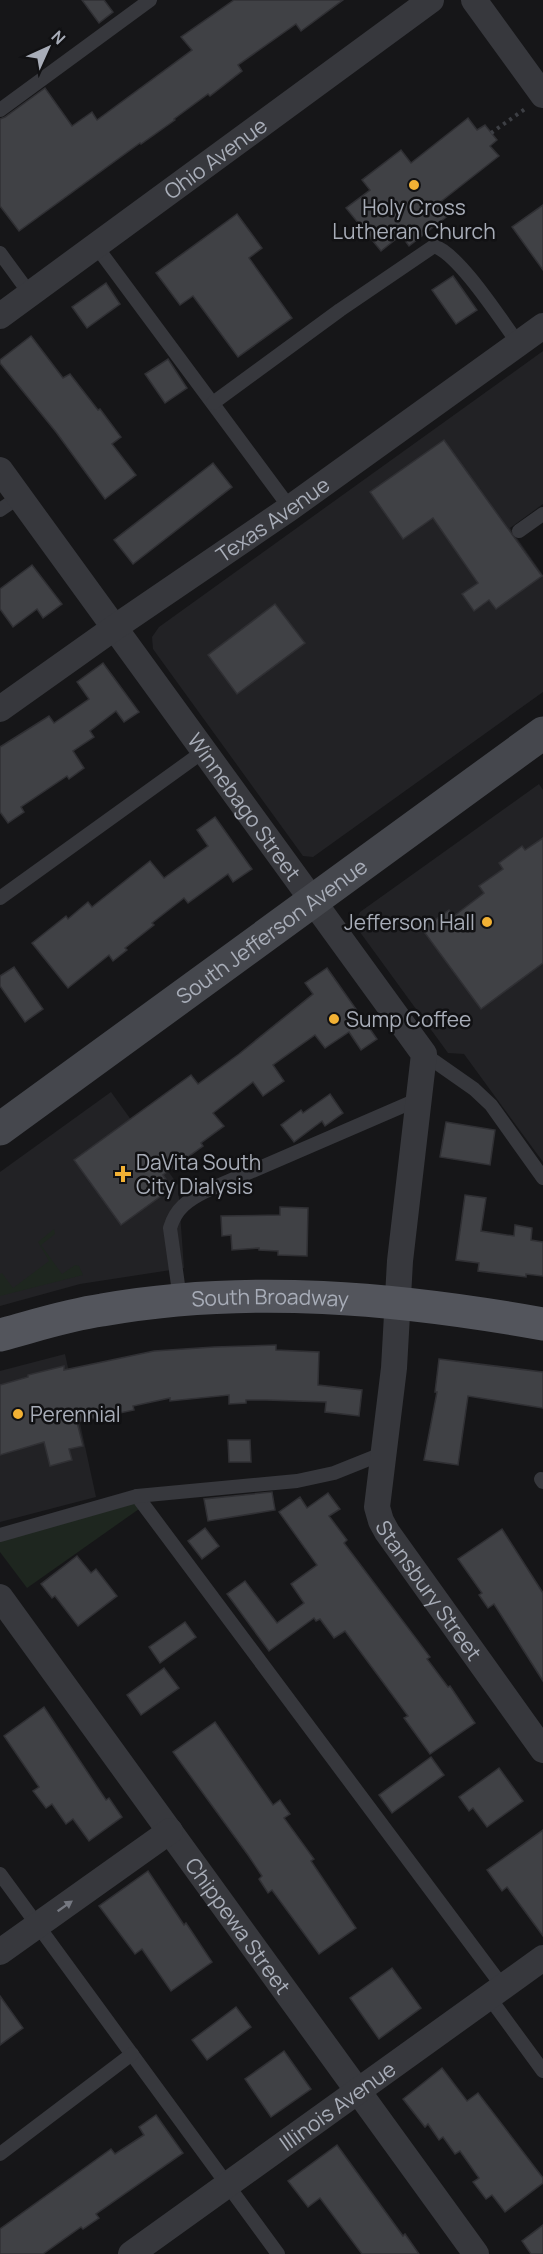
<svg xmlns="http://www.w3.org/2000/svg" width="543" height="2254" font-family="Manrope,sans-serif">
  <rect width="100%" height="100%" fill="#161618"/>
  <g fill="#222225">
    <polygon points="543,351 543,504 510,528 543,575 543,692 313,857 303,856 153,649 152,637 159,627"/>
    <polygon points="539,784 543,790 543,1162 464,1054 448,1053 357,928 355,922 360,912"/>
    <polygon points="111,1092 178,1185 184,1268 80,1284 0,1306 0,1172"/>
    <polygon points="65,1354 96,1497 0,1522 0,1371"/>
  </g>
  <g fill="#1e261f">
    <polygon points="54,1229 55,1234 41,1245 62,1274 75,1265 79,1266 83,1275 0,1296 0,1274 2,1273 13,1288 49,1261 38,1242"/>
    <polygon points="135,1503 139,1509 27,1588 0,1552 0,1540"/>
  </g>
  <g fill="#404145" stroke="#303034" stroke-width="1.5">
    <polygon points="82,0 104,0 113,12 99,23"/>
    <polygon points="234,0 343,0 301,31 296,24 238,65 242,71 210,96 208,94 174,119 175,120 141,144 140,143 19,231 0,206 0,119 5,117 45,88 72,126 92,112 97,120 192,50 181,37"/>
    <polygon points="468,118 477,130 485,125 497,140 490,146 499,156 439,203 449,215 409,246 401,235 381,251 346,208 370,190 362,180 401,150 411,163"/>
    <polygon points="543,205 543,270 512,227"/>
    <polygon points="237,214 262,248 249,258 292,318 238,357 193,296 180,305 156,273"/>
    <polygon points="453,276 477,310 456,324 432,290"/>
    <polygon points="106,283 120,304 87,328 72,307"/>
    <polygon points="31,336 63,378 70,374 98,410 100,409 121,437 112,444 136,475 105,499 56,432 0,363 0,360"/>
    <polygon points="168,359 187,388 165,403 145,374"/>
    <polygon points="444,440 542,576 496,609 489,600 474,611 462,594 478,583 433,518 403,539 370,492"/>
    <polygon points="213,463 232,487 133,564 114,540"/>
    <polygon points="32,565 62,604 43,618 37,609 13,627 0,609 0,589"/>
    <polygon points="275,604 305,643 237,694 208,655"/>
    <polygon points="103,663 139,712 124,722 116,711 90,731 94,737 73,751 84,768 69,779 67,776 21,807 24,812 8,823 0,812 0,747 49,716 54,723 89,699 77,682"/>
    <polygon points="215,817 252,869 233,882 228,874 188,903 184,898 152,923 154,925 125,948 127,950 113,961 109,955 68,988 32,943 66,916 68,919 88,902 92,907 150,861 164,878 208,846 197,830"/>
    <polygon points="543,838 543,963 481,1009 422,929 449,910 454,916 484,893 479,886 503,869 499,863 522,846 525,850"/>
    <polygon points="14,967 43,1009 25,1022 0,986 0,976"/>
    <polygon points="327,968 377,1039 361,1050 349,1032 325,1048 315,1035 273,1065 284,1081 263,1096 253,1082 213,1113 224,1126 201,1143 203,1146 163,1175 172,1188 121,1225 74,1160 191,1075 198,1084 239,1054 313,994 305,983"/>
    <polygon points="330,1094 343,1113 325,1126 322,1121 294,1142 281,1125 301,1110 303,1113"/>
    <polygon points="446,1122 495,1130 490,1165 440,1157"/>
    <polygon points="465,1195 486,1198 481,1231 514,1236 515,1225 532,1228 531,1240 543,1242 543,1276 526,1274 526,1277 478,1271 479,1263 456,1260"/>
    <polygon points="280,1207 308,1208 307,1256 278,1255 278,1251 259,1250 259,1248 232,1250 231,1235 222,1236 221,1216 280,1215"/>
    <polygon points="276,1345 276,1350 319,1352 318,1385 362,1390 359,1416 325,1412 326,1402 266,1400 246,1400 246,1403 229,1404 229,1395 170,1401 170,1398 133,1406 134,1410 77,1422 83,1446 69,1449 72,1460 50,1466 44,1442 0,1455 0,1385 28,1377 28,1375 64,1366 64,1370 154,1351 214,1347"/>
    <polygon points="439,1359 543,1372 543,1408 468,1396 458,1465 424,1460 437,1392 435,1392"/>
    <polygon points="228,1440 250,1440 251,1462 229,1462"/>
    <polygon points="272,1492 275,1510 208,1521 204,1499"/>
    <polygon points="328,1493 340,1509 329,1516 347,1540 344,1543 430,1657 427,1659 448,1687 450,1686 475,1723 430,1754 404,1718 408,1716 345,1631 334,1638 320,1619 316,1621 314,1618 269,1651 227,1594 245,1581 277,1623 304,1603 291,1584 317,1565 279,1512 300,1497 307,1508"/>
    <polygon points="205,1528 219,1546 202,1559 188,1541"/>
    <polygon points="502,1529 543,1593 543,1681 494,1604 488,1608 479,1595 482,1593 458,1559"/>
    <polygon points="77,1556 91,1573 96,1569 117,1596 78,1626 55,1596 52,1598 41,1584"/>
    <polygon points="185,1622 196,1637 160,1663 149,1647"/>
    <polygon points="164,1668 179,1688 141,1715 127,1695"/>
    <polygon points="44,1707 106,1800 109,1798 122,1817 89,1841 73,1819 66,1824 52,1804 46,1808 33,1791 39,1787 4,1736"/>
    <polygon points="215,1722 273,1805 280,1800 290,1814 284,1818 314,1859 311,1861 356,1928 319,1954 272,1890 268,1893 259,1879 262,1876 248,1855 173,1752"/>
    <polygon points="431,1757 444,1775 392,1813 379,1795"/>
    <polygon points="499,1768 523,1801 487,1827 473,1808 469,1811 459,1797"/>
    <polygon points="543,1830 543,1936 507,1887 502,1891 487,1870"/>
    <polygon points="148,1871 184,1925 186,1923 212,1962 171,1991 142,1949 135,1954 99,1906"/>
    <polygon points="392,1968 421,2008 379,2039 350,1998"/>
    <polygon points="0,1996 23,2028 0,2045"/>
    <polygon points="236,2007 251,2027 207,2060 192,2040"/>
    <polygon points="284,2051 311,2089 271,2117 245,2079"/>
    <polygon points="442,2068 467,2101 478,2093 543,2178 543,2183 505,2212 492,2195 486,2199 473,2182 479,2178 460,2151 455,2154 443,2137 439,2140 428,2124 425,2127 403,2099"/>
    <polygon points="156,2115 183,2153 96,2214 99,2218 83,2229 81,2227 43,2254 0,2254 0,2229 111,2149 115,2154 144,2135 139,2127"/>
    <polygon points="337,2145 403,2236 405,2234 419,2254 362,2254 320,2198 308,2207 288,2181"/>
    <polygon points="543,2225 543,2254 531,2254 522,2241"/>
  </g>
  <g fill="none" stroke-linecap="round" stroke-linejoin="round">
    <polyline stroke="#3d3f44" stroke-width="4" stroke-dasharray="3 4.5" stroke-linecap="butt" points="491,133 525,109"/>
    <g stroke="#37383d" stroke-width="14">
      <polyline points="0,110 150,0"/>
      <polyline points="96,246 290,508"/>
      <polyline points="0,253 30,294"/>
      <path d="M213,403L340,310L434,246C459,254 501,320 518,343"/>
      <polyline points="0,510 19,497"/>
      <polyline points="519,531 543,514"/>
      <polyline points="0,898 204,751"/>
      <polyline points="424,1054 474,1089 491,1105 543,1178"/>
      <path d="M180,1299L170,1228C176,1208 188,1200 206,1191L419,1099"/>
      <polyline points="541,1479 543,1482"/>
      <polyline points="137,1496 503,1987"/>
      <polyline points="0,1535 137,1496 297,1481 334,1473 384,1453"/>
      <polyline points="0,1874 278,2254"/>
      <polyline points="489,1997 543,2071"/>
      <polyline points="0,2154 132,2054"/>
    </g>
    <g stroke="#37383d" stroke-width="26">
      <polyline points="474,0 543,95"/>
      <path id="s1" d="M0,316L431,0"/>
      <path id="s2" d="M0,470L424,1054L400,1261L394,1368L377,1507L381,1521L387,1532L543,1750"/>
      <path id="s3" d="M0,709L114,628L290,508L543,326"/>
      <path id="s4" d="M0,1597L476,2254"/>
      <polyline points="0,1952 170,1831"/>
      <path id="s5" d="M131,2254L543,1958"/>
    </g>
    <path stroke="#45474d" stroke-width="33" id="s6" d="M0,1129L543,733"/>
    <path stroke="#53555c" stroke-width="33" id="s7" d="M0,1335C34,1326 67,1315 102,1310C248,1284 398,1298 543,1324"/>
  </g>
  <defs><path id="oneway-solid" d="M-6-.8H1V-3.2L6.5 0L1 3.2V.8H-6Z" transform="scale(1.5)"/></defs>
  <use fill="#757881" href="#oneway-solid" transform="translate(65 1906) rotate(-35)"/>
  <g fill="#f2b134" stroke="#111113" stroke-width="2">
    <circle cx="414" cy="185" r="6"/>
    <circle cx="487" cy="922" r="6"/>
    <circle cx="334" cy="1019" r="6"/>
    <path d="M120 1165h6v6h6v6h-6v6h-6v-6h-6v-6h6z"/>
    <circle cx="18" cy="1414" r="6"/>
  </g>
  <g text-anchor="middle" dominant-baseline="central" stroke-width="5" stroke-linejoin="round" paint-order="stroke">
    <g font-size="21" fill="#a8adb8" stroke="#111113">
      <text stroke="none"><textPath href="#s1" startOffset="267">Ohio Avenue</textPath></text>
      <text stroke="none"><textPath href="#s3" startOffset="332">Texas Avenue</textPath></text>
      <text stroke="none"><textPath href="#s2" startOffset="416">Winnebago Street</textPath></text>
      <text stroke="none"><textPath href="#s6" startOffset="336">South Jefferson Avenue</textPath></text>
      <text stroke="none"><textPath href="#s7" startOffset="274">South Broadway</textPath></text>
      <text stroke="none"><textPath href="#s2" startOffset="1276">Stansbury Street</textPath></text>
      <text stroke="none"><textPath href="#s4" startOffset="406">Chippewa Street</textPath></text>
      <text stroke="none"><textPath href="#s5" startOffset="254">Illinois Avenue</textPath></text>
    </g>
    <g font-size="21" fill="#a8adb8" stroke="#111113" text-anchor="start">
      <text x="414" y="207" text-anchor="middle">Holy Cross<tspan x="414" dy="24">Lutheran Church</tspan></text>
      <text x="475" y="922" text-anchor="end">Jefferson Hall</text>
      <text x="346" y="1019">Sump Coffee</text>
      <text x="136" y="1162">DaVita South<tspan x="136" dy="24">City Dialysis</tspan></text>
      <text x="30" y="1414">Perennial</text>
    </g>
  </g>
  <g transform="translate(48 48) rotate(45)" stroke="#111113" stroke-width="4.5" paint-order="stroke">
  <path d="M0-4.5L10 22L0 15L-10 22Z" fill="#a8adb8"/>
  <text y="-9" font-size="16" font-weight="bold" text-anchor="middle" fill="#a8adb8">N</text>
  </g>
</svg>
